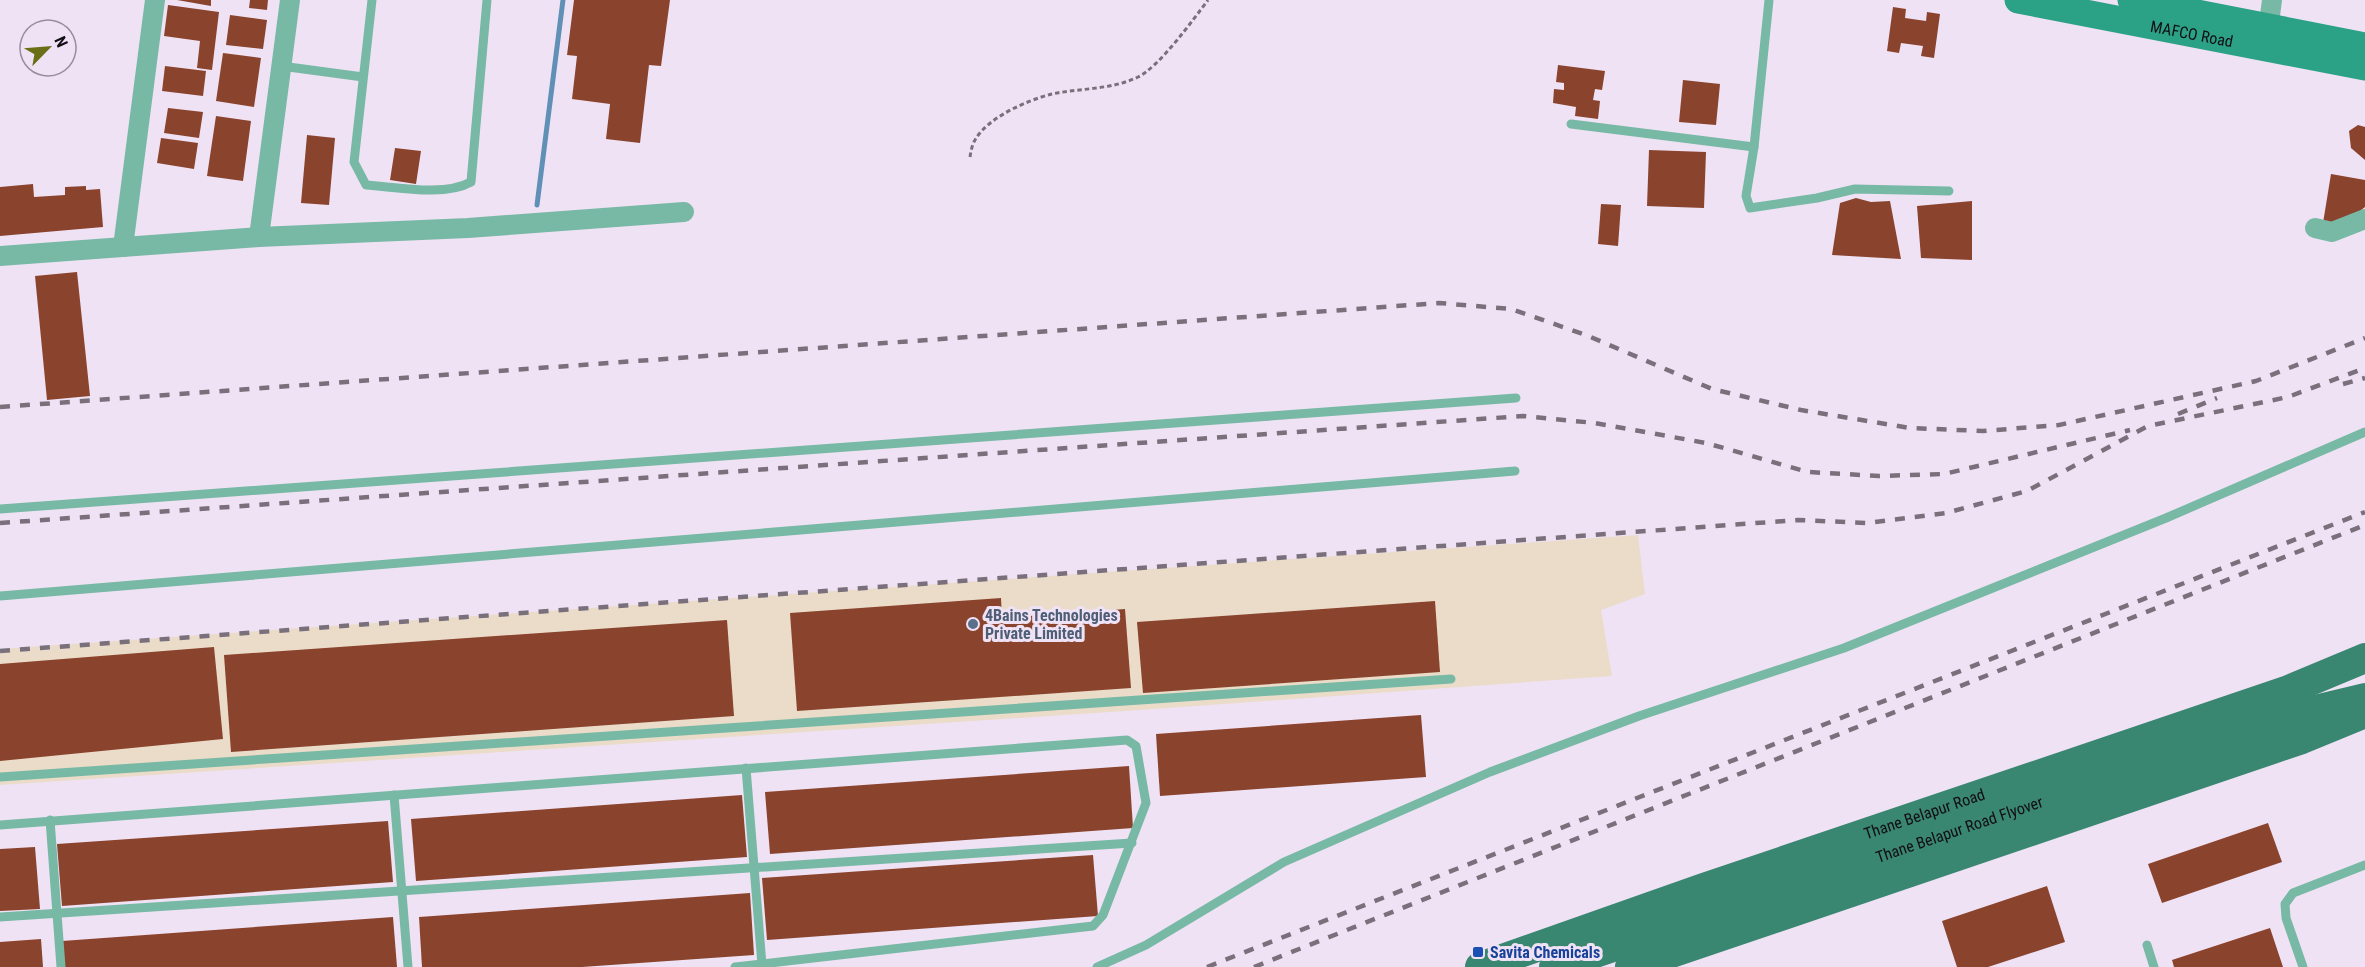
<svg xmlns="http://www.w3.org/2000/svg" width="2365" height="967" font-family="'Roboto Condensed',sans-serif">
  <rect width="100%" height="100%" fill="#f0e2f5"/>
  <polygon fill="#eadcc9" points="1638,535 1645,594 1601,610 1612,676 1140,710 0,785 0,649"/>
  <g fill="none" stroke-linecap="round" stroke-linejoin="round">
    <polyline stroke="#6090b6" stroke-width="5" points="537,205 563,0"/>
  </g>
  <g fill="#8a432c">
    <polygon points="177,0 211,0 211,6"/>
    <polygon points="250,0 268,0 267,10 249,8"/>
    <polygon points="574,0 670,0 661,66 649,65 640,143 606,139 610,104 572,99 577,56 567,55"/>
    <polygon points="168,5 219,12 212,70 197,68 200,41 164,36"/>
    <polygon points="1893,7 1906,9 1905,18 1926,21 1927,12 1940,14 1934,58 1921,56 1923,46 1901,43 1899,53 1887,51"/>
    <polygon points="230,15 267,20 263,49 226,45"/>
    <polygon points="223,53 261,58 254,107 216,101"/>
    <polygon points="1558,65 1605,71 1602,90 1595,89 1593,100 1600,101 1598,119 1575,116 1576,107 1553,103 1554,89 1564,90 1564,83 1556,82"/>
    <polygon points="165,66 206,71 203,96 162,91"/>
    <polygon points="1683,80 1720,84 1716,125 1679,122"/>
    <polygon points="168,108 203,112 199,138 164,133"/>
    <polygon points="216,116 251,121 243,181 207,176"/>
    <polygon points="2358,125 2365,127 2365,160 2351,148 2349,131"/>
    <polygon points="307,135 335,138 329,205 301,203"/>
    <polygon points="161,138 198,143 194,169 157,163"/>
    <polygon points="395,148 421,151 416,184 390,180"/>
    <polygon points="1649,150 1706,152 1704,208 1647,206"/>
    <polygon points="2331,174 2365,180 2365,207 2341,226 2323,223"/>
    <polygon points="33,184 34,197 65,195 65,187 86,186 86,190 100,189 103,227 0,236 0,187"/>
    <polygon points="1856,198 1871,202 1890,201 1901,259 1832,255 1840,203"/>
    <polygon points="1972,201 1972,260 1921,258 1917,206"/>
    <polygon points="1601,204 1621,205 1618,246 1598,244"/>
    <polygon points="77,272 90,396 47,400 35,276"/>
    <polygon points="1001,598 1002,618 1125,609 1131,688 797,711 790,613"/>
    <polygon points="1435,601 1440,672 1143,693 1137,622"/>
    <polygon points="727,620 734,716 231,752 224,655"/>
    <polygon points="214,647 223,739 0,761 0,664"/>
    <polygon points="1421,715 1426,777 1160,796 1156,734"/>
    <polygon points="1129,766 1133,828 770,854 765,792"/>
    <polygon points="742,795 747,857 416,881 411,819"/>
    <polygon points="388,821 393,882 62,906 57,844"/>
    <polygon points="2268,823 2282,862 2162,903 2148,864"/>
    <polygon points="35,847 40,909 0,911 0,849"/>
    <polygon points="1093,855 1098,916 767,940 762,878"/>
    <polygon points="2047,886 2065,942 1988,967 1957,967 1942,921"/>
    <polygon points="750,893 754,955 582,967 422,967 419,917"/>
    <polygon points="393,917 397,967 64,967 62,941"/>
    <polygon points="2270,928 2283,967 2174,967 2172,960"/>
    <polygon points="41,939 43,967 0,967 0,942"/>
  </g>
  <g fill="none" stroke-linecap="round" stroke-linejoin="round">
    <path stroke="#79707c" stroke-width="3" stroke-dasharray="4.5 3" stroke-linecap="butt" d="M970,157C971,151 972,145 975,140C988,117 1028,100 1052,94C1080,88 1111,90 1138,77C1159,67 1193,20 1208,0"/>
    <g stroke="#78b9a5" stroke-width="9">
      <path d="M372,0L354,162L366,185C396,187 444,197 471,182L487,0"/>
      <polyline points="281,66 363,77"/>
      <polyline points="1571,124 1754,147 1769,0"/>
      <polyline points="1754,147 1746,196 1750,208 1817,198 1855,189 1949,191"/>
      <polyline points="0,509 1516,398"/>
      <polyline points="0,596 1515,471"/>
      <polyline points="746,768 762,965"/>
      <polyline points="0,777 1451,679"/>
      <polyline points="394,795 408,967"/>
      <polyline points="50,820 61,967"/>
      <polyline points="0,825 1127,740 1136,746 1146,803 1103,915 1093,926 735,967"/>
      <polyline points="0,917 1132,843"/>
      <polyline points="2147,945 2154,967"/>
      <polyline points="1097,967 1146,945 1284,862 1490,772 1639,716 1844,648 2166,518 2365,432"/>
      <polyline points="2303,967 2286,918 2285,904 2293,893 2365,865"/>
    </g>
    <g stroke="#78b9a5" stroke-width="20">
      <polyline points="2267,39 2272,0"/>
      <polyline points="2315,228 2332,232 2365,219"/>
      <polyline points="259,237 290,0"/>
      <polyline points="123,247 155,0"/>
      <polyline points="0,256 259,237 468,228 684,212"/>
    </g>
    <g stroke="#2ba185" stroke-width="27">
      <path id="s1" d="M2018,0L2365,67"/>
      <polyline points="2131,0 2365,46"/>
    </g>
    <g stroke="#398671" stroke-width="30">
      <path id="s2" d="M1480,967L1704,888L2286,691L2365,658"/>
      <path id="s3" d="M1554,967L2294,715L2365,698"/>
      <polyline points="1630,967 2302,739 2365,713"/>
    </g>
    <g stroke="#79707c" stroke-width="4.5" stroke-dasharray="10 10" stroke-linecap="butt">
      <polyline points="2343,384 2365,378"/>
      <polyline points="0,407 1439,303 1511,309 1586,335 1712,389 1801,410 1910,428 1983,431 2059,425 2256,381 2365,338"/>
      <polyline points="2178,414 2217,398"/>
      <polyline points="0,523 1523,416 1595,423 1706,443 1808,472 1879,476 1944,474 2130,430"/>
      <polyline points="0,651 1798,520 1868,523 1946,513 2027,491 2148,426 2288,397 2365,368"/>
      <polyline points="1207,967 2365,512"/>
      <polyline points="1254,967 2365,525"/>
    </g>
  </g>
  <circle fill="#5c6f8a" stroke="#f0e2f5" stroke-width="2" cx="973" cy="624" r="6"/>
  <rect fill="#1a4fb4" stroke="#f0e2f5" stroke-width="2" x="1472" y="946" width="12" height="12" rx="3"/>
  <g text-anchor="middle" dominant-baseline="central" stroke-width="6" stroke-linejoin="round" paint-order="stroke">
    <g font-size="16" fill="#120e14" stroke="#f0e2f5">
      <text stroke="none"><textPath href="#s1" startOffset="177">MAFCO Road</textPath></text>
      <text stroke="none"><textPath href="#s2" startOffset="470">Thane Belapur Road</textPath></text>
      <text stroke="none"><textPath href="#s3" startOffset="428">Thane Belapur Road Flyover</textPath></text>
    </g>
    <g font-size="16" font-weight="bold" fill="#4e5e75" stroke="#f0e2f5" text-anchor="start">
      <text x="985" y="615">4Bains Technologies<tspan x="985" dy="18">Private Limited</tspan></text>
    </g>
    <g font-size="16" font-weight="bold" fill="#164399" stroke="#f0e2f5" text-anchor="start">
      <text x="1490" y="952">Savita Chemicals</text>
    </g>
  </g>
  <g transform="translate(48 48) rotate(65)"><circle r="28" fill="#f0e2f5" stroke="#978d9b" stroke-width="1.5"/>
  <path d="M0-4.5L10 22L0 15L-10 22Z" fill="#686f16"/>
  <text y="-9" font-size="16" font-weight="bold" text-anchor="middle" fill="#120e14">N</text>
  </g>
</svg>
